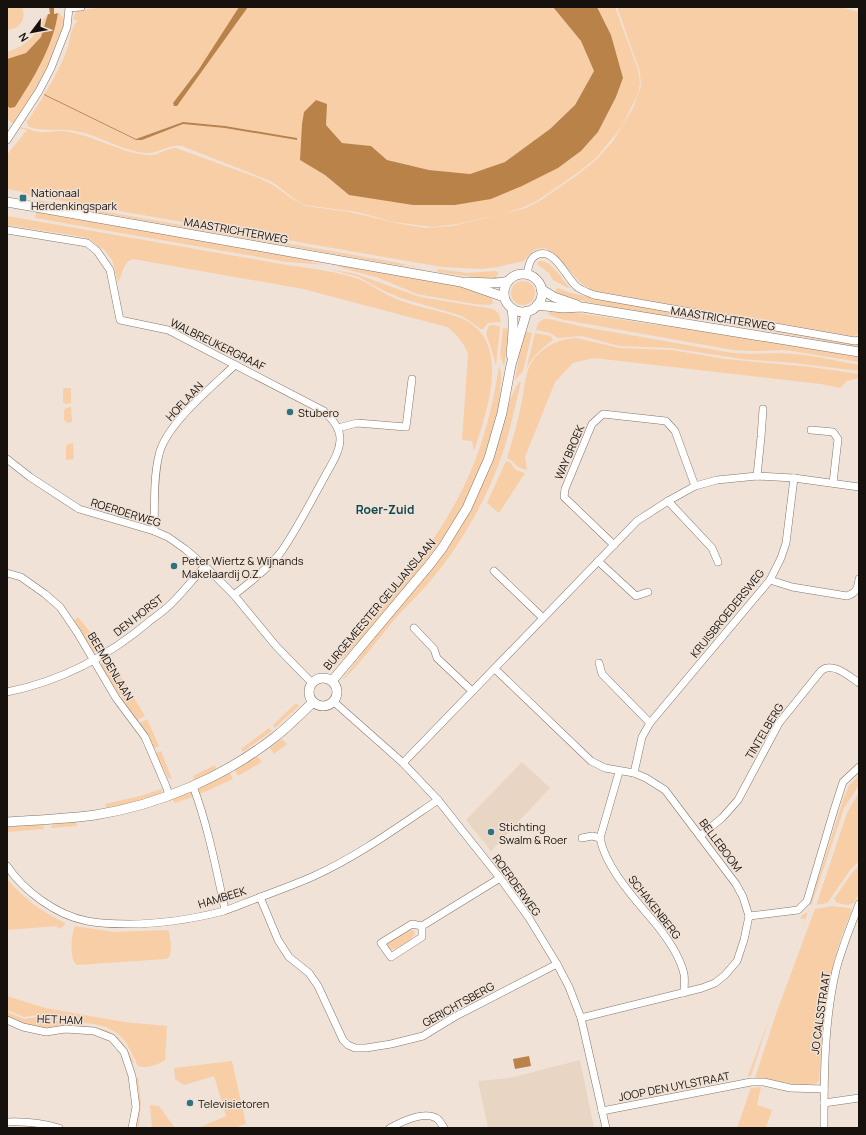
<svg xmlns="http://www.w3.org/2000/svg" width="866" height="1135" font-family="Manrope,sans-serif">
  <rect width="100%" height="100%" fill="#f0e2d6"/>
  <g fill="#e9d5c3">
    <polygon points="522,762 550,788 491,851 466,820"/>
    <polygon points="580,1060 594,1128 488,1128 478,1081 510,1078"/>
  </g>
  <g fill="#f8cea7">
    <path d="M7,7H22C27,19 20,29 7,30Z"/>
    <path d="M109,7H239L199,69L173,103L176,107L248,7H553L581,41L594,71L575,105L550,129L505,162L470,174L429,170L387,160L371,146L342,143L326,125L300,160L325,175L349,195L522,186L558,168L581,151L598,132L616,97L623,78L611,35L597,7H615L638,70L640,83L638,94L623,124L616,134L596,158L580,171L537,201L524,207L506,213L457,224L432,227L394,222L357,212L305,205C291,199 281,186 268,180L182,146C167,144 159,154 146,153C121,151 100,135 75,131C60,128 44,132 29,127L25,119V118L28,121L44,95L133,139L142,140L183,124L225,128L297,138L225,126L183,122L136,139L44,94C54,80 62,63 68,47C70,39 71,26 78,21L73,19L76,12L79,10Z"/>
    <path d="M617,7H840L859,12V333L857,334L858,335L851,336L595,291C589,288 584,286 579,281C563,266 546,229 524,261L497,267L482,269L442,267L22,194L23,192L7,189V155L27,130L18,128L19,127C27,128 33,131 40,132C46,133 52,131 58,131C66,131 75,133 82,135C104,141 124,153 147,155C157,157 165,148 176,148L259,178L273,185L294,200L306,206L350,212L401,224L426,228L452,226L526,208L538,202L576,176L597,159L613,141L633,108L641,87L640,72Z"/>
    <path d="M58,13H60L61,16L65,17C59,57 35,91 14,124L7,119V106L10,108L15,107C33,78 52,47 58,13Z"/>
    <path d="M48,14L41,37L26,53L7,59V52C18,48 26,44 34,35C40,27 41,20 48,14Z"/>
    <polygon points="38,200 394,262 425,269 404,265 402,266 38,202"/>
    <polygon points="36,212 311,260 311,262 326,265 287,262 35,218"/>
    <path d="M7,216L287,265C309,268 341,272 361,280C374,286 385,295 399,300C419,308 444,311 463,319C513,342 486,413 474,451L472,441L462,440L468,354C464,343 456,333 447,327L303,289L133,259C122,262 123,275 118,282L112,260L103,248L101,249L91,240L83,237L7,225Z"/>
    <path d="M539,261C553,260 560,279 570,287L568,288L553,280L549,273L537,264Z"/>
    <polygon points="339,265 457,286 491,294 493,303 489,305 474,304 417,294 379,278 339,267"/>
    <polygon points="329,269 356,274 420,297 493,309 499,314 501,322 488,323 483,329 481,329 462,316 401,298 384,291 359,277"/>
    <polygon points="438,269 467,273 495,271 498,272 498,274 494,280 437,272"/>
    <circle cx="523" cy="293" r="12"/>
    <polygon points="559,288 567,292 597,299 859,345 859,347 707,320 651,314 611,307 555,295 556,289"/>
    <polygon points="551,309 657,325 710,331 859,357 859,362 786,350 753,351 733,350 565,320 549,315 548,314"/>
    <path d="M544,319H549L584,327L733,353C754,355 774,352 795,354C816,356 838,361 859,365V371L794,363L742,359L671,348L619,346L582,336L558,338L550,333L536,330L538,323Z"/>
    <polygon points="490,325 499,326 500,327 496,366 492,351 486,334 488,327"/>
    <polygon points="503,328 510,329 504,366 500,356"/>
    <polygon points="523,331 532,333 523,371 515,380"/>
    <path d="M535,333L551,336L553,340C542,348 531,357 526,370Z"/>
    <path d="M576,338L620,348L672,350L725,359L811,367L859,374V378L847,381L840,388L821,384L594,358L573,363L555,382L525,457L527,470C513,467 517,463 507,458C513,439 518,421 522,401C524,390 525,376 530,365C539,348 558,339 576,338Z"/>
    <path d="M499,366C503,375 500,386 500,396L499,397H500V404C492,434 483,463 470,491C450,534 420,569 389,605C376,620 364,636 350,651L348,650L349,652L334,667L330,664L346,645L354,633L358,636L362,631L361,630L358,633L355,631L363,621C381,600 401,581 418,560C465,499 488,441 499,366Z"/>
    <path d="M519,382H521C515,407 510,431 502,455C487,498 464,539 436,574C423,591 407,605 393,621C377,641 362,661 344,679H343L357,660L358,661V659L368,643L473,503L494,457L510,400L516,387Z"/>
    <polygon points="64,388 71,388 71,403 66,404 63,402 63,390"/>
    <polygon points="71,407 72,422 67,423 64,420 64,410 66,408"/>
    <polygon points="73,443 74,459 66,460 66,446 68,444"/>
    <polygon points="506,461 510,462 516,470 525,473 499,513 487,503"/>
    <polygon points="78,617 102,647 92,653 74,621"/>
    <polygon points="110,660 129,689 118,696 100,665"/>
    <polygon points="131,693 145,716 137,720 120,699"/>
    <polygon points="296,703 299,706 275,728 273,725"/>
    <polygon points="147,719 159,746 154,748 140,725 140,723"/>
    <polygon points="269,728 272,731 243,752 241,749"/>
    <polygon points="282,739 287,744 274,754 270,748"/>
    <polygon points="161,751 172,779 168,778 156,753"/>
    <polygon points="257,756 262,762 238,776 235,770"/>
    <polygon points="215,765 216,769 194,780 193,776"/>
    <polygon points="230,773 233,779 200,794 198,789"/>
    <polygon points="859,775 859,785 844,808 811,906 810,905 844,797 849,786"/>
    <polygon points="161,789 162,792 159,794 123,805 106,808 105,804 144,795"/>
    <polygon points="192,791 193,795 192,797 175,803 172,799"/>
    <polygon points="859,792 859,861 850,870 828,902 823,904 817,905 817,903 847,813"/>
    <polygon points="76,821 77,826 51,828 52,824"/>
    <polygon points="43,824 44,829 7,832 7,827"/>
    <polygon points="859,866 859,893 854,903 848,905 837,903 834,899 852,873"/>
    <path d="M7,879C24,899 42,912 65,923L64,926L58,929L57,926L7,930Z"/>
    <path d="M832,906L849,908L852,910C846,926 831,960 833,976L829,978L824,1003L827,1006L825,1011L824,1020L819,1081C810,1091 770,1078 755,1078L777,1011L815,909Z"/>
    <polygon points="809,908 801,933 770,1016 751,1076 748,1076 806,919 801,919 801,916 808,912"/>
    <path d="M75,926L114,932L164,930L169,931L171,945L170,956L166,959L77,965C69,960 71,934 75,926Z"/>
    <path d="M409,930H413L415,934C408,944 399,949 388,950L385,945L391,939Z"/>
    <path d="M7,996L45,1008L124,1022L167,1026L165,1060C157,1065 147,1069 138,1066L126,1042L117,1033L106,1027L94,1024L75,1022L61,1018L46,1022L38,1015L24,1017L7,1010Z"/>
    <path d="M7,1012L24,1019L38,1017L46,1024C52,1023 56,1020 61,1020C67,1021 71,1024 76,1025C110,1028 120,1031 134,1063H132L126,1051L116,1039L68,1027L46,1028L29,1025L7,1018Z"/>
    <polygon points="232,1061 246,1124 233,1128 198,1128 226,1116 214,1076 184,1085 175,1079 174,1068"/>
    <polygon points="138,1077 141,1101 139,1126 136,1125 139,1094 136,1078"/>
    <polygon points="761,1087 757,1105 772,1110 766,1128 737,1128 751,1088"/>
    <polygon points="150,1105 159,1106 175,1128 152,1128"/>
  </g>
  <g fill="#b98249">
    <path d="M49,7H54V14L58,13C53,47 33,79 15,107L10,108L7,106V59L26,53L41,37L48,14H50Z"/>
    <polygon points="239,7 248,7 177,106 174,106 173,103 199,69"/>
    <polygon points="553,7 597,7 611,35 623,78 616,97 598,132 581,151 558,168 522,186 491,199 455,205 413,205 349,195 325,175 300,160 302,124 304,112 316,100 327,104 326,125 342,143 371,146 387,160 429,170 470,174 505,162 550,129 575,105 594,71 581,41"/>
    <polygon points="44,94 136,139 183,122 225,126 297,138 297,140 225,128 183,124 142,140 136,140 44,95"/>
    <polygon points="529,1056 531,1066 515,1069 513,1059"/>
  </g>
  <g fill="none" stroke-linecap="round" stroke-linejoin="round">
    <g stroke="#82766b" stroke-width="8">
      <g id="minor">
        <polyline points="7,140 39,91 51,68 67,27 69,8 81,7"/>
        <path d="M7,230L87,243L97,251L110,270L120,320L168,330L324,411C332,419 340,428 340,439C340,453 330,466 324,478C310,503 297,529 281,552C268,569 250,582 234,595"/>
        <path d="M527,274C529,266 529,257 539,254C555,250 565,275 575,285C579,290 588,292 594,295L855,341L859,340"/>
        <polyline points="338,428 357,423 406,427 412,379"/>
        <polyline points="811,430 833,432 838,439 833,483"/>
        <polyline points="7,459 30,477 79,509 154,531 168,537 185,549 205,566 234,595 276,646 312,683"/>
        <polyline points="757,476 761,437 763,409"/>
        <polyline points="668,501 712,548 718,562"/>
        <path d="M154,531C155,506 153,479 159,455C165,425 213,386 235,365"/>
        <polyline points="614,545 564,497 565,489 592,424 603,414 666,421 675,431 695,486"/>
        <polyline points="598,561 636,596 648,592"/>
        <polyline points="494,571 543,618"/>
        <polyline points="7,573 21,577 45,594 60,607 77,632 116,698 145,737 166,786 169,795"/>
        <path d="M770,580L792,587L847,596C856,593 858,588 859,579"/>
        <polyline points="414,628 434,649 437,658 472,691"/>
        <polyline points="599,663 602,674 650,723"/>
        <polyline points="495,669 591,761 605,768 634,773 646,778 665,790 736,884 743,897 749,916 744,940 737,961 725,975 715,983 702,988 581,1018"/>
        <path d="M7,692C62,681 109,656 151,620C158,615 166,609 172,603C184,591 194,578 205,566"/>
        <polyline points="333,701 403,763 438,800 500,878 529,918 557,964 569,987 581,1018 606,1128"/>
        <polyline points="403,763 637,521 668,501 695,486 717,480 757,476 794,478 859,487"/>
        <polyline points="634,773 642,737 650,723 770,580 781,558 786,543 794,478"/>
        <path d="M193,786C208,826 216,868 225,910"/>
        <path d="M700,836L722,818L738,800L779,723L821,671C832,661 849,676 859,683"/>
        <polyline points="582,838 592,836 600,838 619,772"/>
        <path d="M600,838C606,870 639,903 659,928C670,942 680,957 684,974C685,980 684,987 684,993"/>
        <path d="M7,866C24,891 56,915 87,921C101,924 115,924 129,924C161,924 193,919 224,911C236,907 247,902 258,898C277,891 296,884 314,876C358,856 398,827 438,800"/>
        <polyline points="260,897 278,940 289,957 309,973 318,986 343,1040 348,1045 355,1048 366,1048 391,1044 423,1036 456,1016 557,964"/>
        <polyline points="749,916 798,910 807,901 834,810 843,782 859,767"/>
        <polyline points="422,926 422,937 391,957 381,943 412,924 422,926 500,878"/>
        <polyline points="7,1020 23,1027 46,1032 65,1029 94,1031 112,1038 124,1052 132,1076 136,1107 132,1128"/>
        <polyline points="824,1103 859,1098"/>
        <polyline points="602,1111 751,1082 764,1082 790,1088 824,1089"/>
        <path d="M7,1122C25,1121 41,1123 59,1128"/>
        <path d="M390,1128C401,1122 424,1111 436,1118C440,1120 442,1125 444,1128"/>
        <path d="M824,1128C824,1075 824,1022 836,970C842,947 851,926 859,904"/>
      </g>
    </g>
    <g stroke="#82766b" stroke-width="10">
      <g id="secondary">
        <polyline points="7,202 461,282 504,297"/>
        <circle cx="523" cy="293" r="19"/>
        <path d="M467,282C481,282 495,285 508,281"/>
        <polyline points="541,289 554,297 577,305"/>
        <polyline points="537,305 563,308 582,307 859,352"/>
        <path d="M511,355C512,340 515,324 512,309"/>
        <circle cx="323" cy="692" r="14"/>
        <polyline points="332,681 431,563 443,547 467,508 489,458 502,413 511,365 527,311"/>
        <path d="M7,822C36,820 66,819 95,815C159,805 224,777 275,737C289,726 301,714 313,702"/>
      </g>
    </g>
    <use href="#minor" stroke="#fff" stroke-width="7"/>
    <use href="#secondary" stroke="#fff" stroke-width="9"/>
  </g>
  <g fill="#2f7382" stroke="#f0e2d6" stroke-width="1.5">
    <rect x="19" y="194" width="8" height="8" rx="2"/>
    <circle cx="290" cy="412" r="4"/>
    <circle cx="174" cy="566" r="4"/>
    <circle cx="491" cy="832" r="4"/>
    <circle cx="190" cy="1103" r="4"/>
  </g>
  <g text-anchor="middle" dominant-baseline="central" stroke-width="3" stroke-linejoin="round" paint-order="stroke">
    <g font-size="11" fill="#16110d" stroke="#f0e2d6" text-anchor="start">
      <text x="31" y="192">Nationaal<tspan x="31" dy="13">Herdenkingspark</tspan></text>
      <text x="298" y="412">Stubero</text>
      <text x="182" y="560">Peter Wiertz &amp; Wijnands<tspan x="182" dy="13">Makelaardij O.Z.</tspan></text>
      <text x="499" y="826">Stichting<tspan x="499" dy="13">Swalm &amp; Roer</tspan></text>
      <text x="198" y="1103">Televisietoren</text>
    </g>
    <g font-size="11" fill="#16110d" stroke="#f0e2d6">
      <text transform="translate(236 230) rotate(10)">MAASTRICHTERWEG</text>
      <text transform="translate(723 318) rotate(9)">MAASTRICHTERWEG</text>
      <text transform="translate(218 344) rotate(26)">WALBREUKERGRAAF</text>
      <text transform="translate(184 401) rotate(-47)">HOFLAAN</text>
      <text transform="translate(569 452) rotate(-67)">WAY BROEK</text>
      <text transform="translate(126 512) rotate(17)">ROERDERWEG</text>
      <text transform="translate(379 604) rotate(-50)">BURGEMEESTER GEULJANSLAAN</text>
      <text transform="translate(727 613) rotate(-51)">KRUISBROEDERSWEG</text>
      <text transform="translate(138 615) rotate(-38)">DEN HORST</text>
      <text transform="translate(111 666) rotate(59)">BEEMDENLAAN</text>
      <text transform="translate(764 731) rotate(-59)">TINTELBERG</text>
      <text transform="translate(721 845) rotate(53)">BELLEBOOM</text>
      <text transform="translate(517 885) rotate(54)">ROERDERWEG</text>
      <text transform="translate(222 897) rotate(-17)">HAMBEEK</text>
      <text transform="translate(655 907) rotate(52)">SCHAKENBERG</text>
      <text transform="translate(458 1004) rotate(-29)">GERICHTSBERG</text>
      <text transform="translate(820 1013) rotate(-82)">JO CALSSTRAAT</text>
      <text transform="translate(60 1019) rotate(2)">HET HAM</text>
      <text transform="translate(674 1086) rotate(-11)">JOOP DEN UYLSTRAAT</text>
    </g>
    <g font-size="12" font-weight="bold" fill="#0e4854" stroke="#f0e2d6">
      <text x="385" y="509">Roer-Zuid</text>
    </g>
  </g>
  <rect width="866" height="1135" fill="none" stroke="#16110d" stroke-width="16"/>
  <g transform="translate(32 32) rotate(238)" stroke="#f0e2d6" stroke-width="3" paint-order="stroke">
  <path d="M0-3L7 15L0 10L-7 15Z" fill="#16110d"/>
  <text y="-6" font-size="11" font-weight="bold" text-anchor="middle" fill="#16110d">N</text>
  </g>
</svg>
